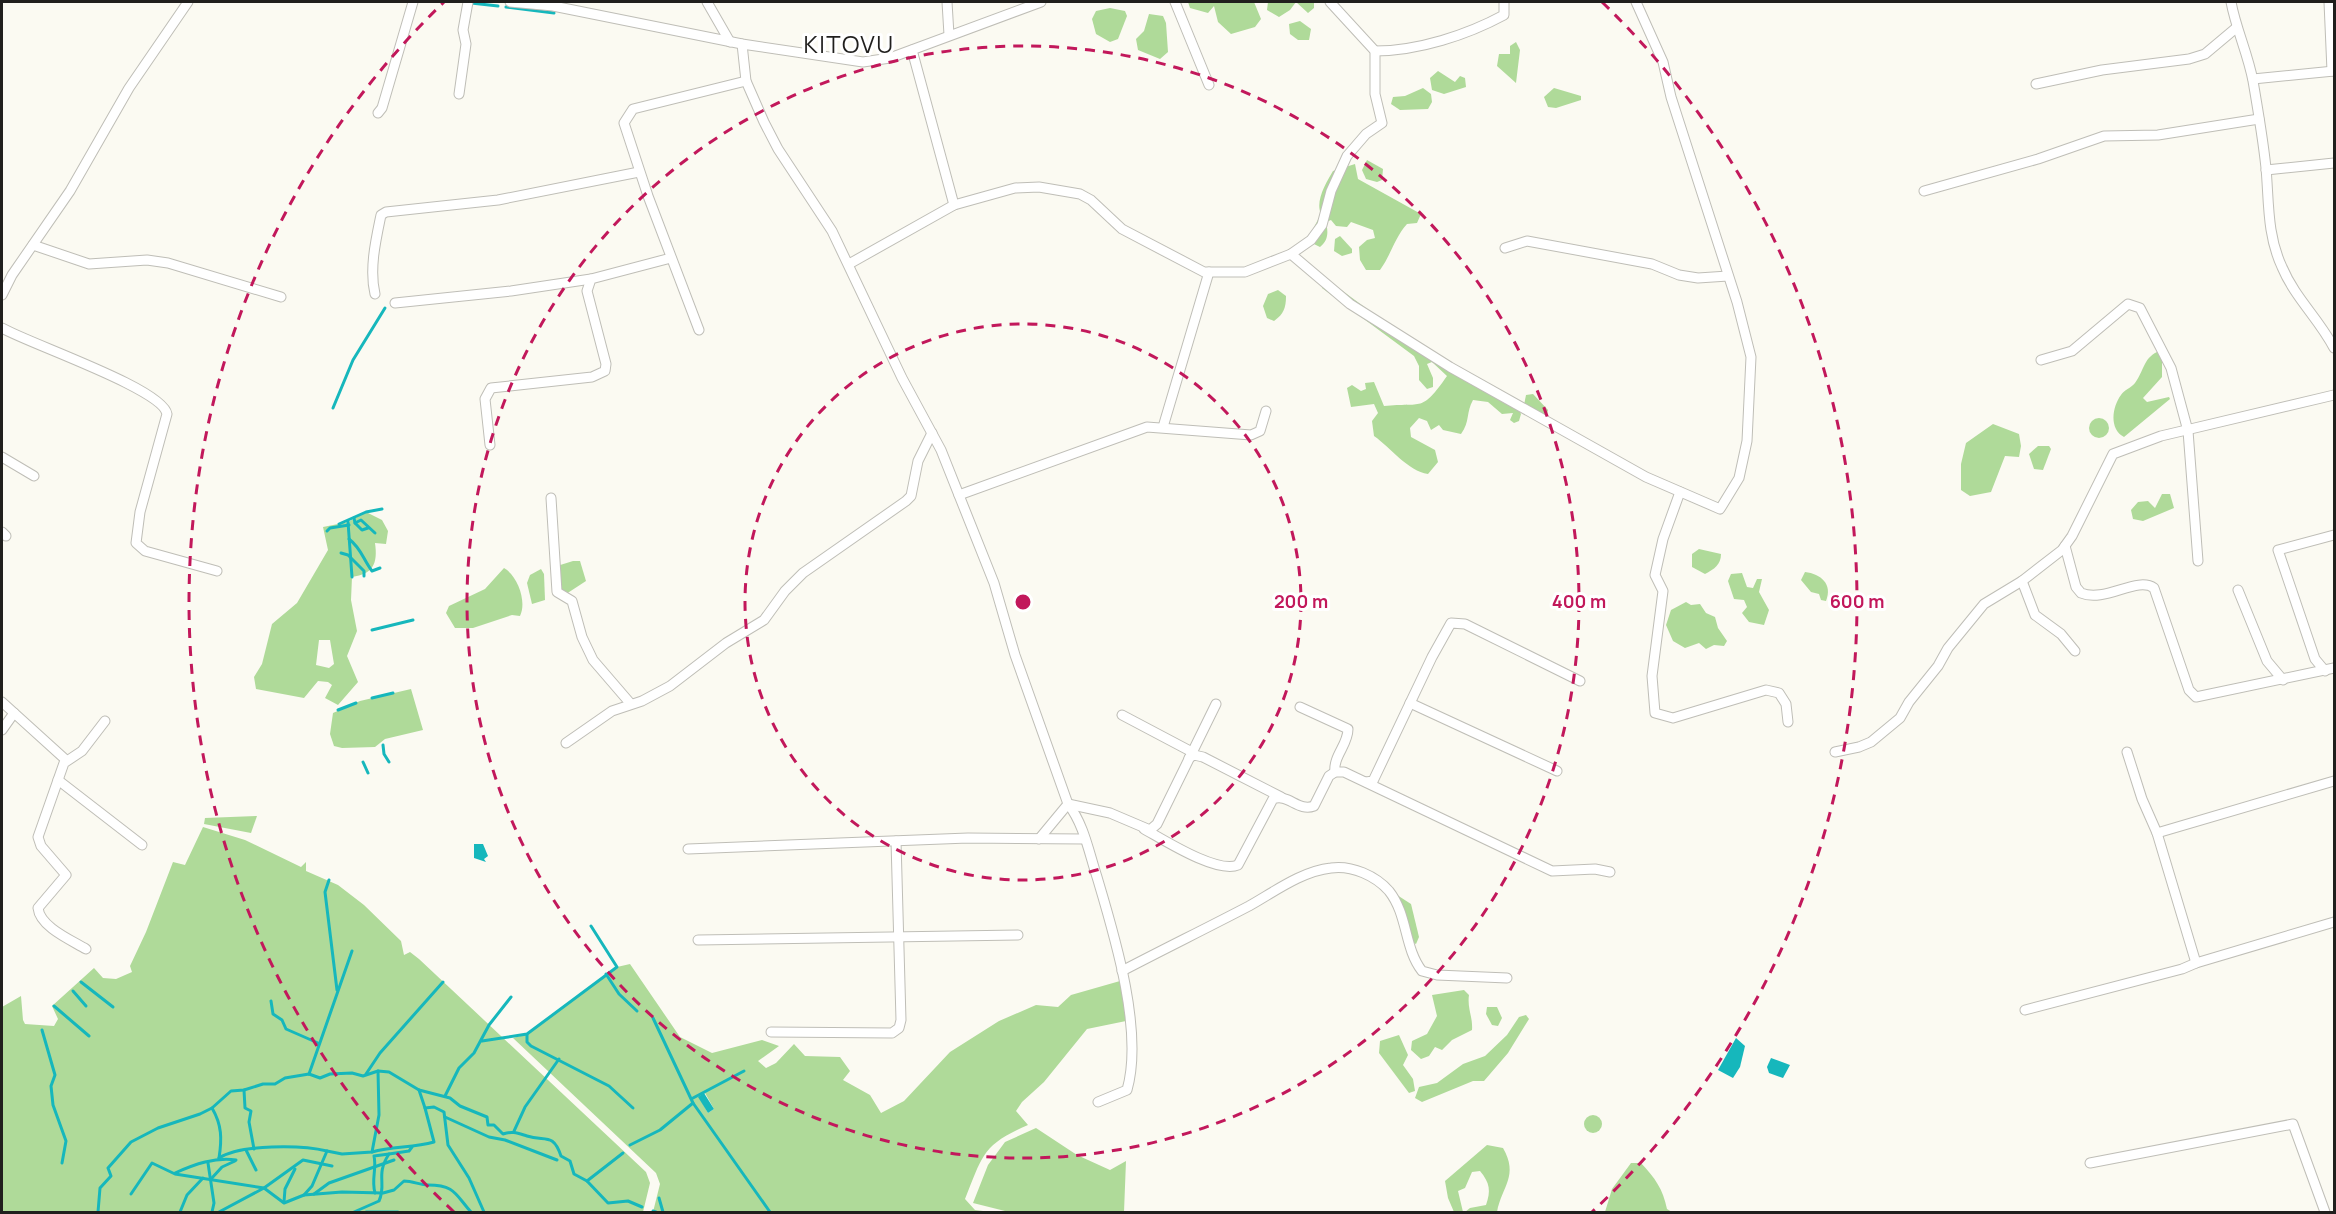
<svg xmlns="http://www.w3.org/2000/svg" width="2336" height="1214" font-family="Manrope,sans-serif">
  <rect width="100%" height="100%" fill="#fbfaf2"/>
  <g fill="#afda99" fill-rule="evenodd">
    <polygon points="1188,2 1254,2 1261,19 1255,27 1231,34 1218,22 1214,6 1208,13 1190,8"/>
    <polygon points="1268,2 1314,2 1314,8 1308,13 1296,2 1290,10 1279,17 1267,10"/>
    <polygon points="1110,8 1125,11 1127,16 1118,39 1110,42 1096,34 1092,19 1096,11"/>
    <polygon points="1149,14 1163,16 1166,23 1168,52 1160,59 1138,50 1136,39 1144,31"/>
    <polygon points="1300,21 1311,29 1309,40 1298,40 1290,34 1289,24"/>
    <polygon points="1516,42 1520,50 1516,83 1497,66 1499,54 1510,54 1510,46"/>
    <polygon points="1438,71 1455,82 1460,76 1465,78 1466,87 1444,94 1432,90 1430,78"/>
    <polygon points="1423,88 1431,94 1432,102 1428,109 1400,110 1391,104 1393,97 1405,96"/>
    <polygon points="1554,88 1581,96 1581,100 1556,108 1548,107 1544,97"/>
    <polygon points="1367,160 1383,169 1382,180 1377,182 1366,179 1362,170"/>
    <path d="M1355,164L1358,179L1421,214L1417,223L1407,224C1395,237 1391,255 1380,270H1366L1360,260L1359,247L1367,240L1375,238L1373,230L1351,222L1347,227L1336,226L1331,220L1326,222C1328,231 1329,240 1320,247L1314,244L1313,229L1321,214C1315,201 1326,183 1333,171Z"/>
    <polygon points="1340,236 1352,249 1352,253 1342,256 1334,251 1335,239"/>
    <path d="M1321,275L1378,317L1515,403L1521,414L1519,421L1514,423L1510,420L1513,413L1502,414L1488,402L1473,400C1466,412 1470,422 1461,434L1443,430L1439,425L1431,430L1427,421L1419,418L1410,428L1411,437L1435,450L1438,462L1428,474C1408,471 1391,448 1374,436L1372,421L1378,413L1374,404L1351,407L1347,388L1352,385L1361,391L1366,389L1365,383L1374,382L1384,406C1423,402 1421,413 1447,376L1432,362L1427,364L1433,378V387L1427,389L1419,380V366L1414,356L1322,288Z"/>
    <path d="M1278,290L1286,296C1286,307 1284,314 1274,321L1267,318L1263,306L1268,294Z"/>
    <path d="M2157,352L2162,359V377L2143,398L2147,402L2169,397L2170,399L2124,437C2109,429 2112,407 2121,395C2124,390 2131,388 2135,383C2144,371 2143,359 2157,352Z"/>
    <polygon points="1533,394 1548,410 1546,418 1524,405 1526,395"/>
    <circle cx="2099" cy="428" r="10"/>
    <polygon points="1993,424 2019,434 2021,446 2019,457 2005,456 1991,492 1970,496 1961,490 1961,464 1966,443"/>
    <polygon points="2038,446 2049,446 2051,449 2043,470 2034,469 2029,454"/>
    <polygon points="2162,494 2170,494 2174,508 2143,521 2133,519 2131,510 2138,502 2148,501 2155,508"/>
    <path d="M366,512L382,520L388,531L386,544L375,543C378,564 373,574 352,577L351,600L357,631L347,656L358,682L338,705L325,698L332,685L328,682L318,681L304,698L256,689L254,677L262,664L272,624L297,603L328,550L323,527L348,522ZM330,640L334,664L329,668L316,665L319,640Z"/>
    <path d="M1699,549L1721,554C1721,565 1714,569 1705,574L1692,567V554Z"/>
    <polygon points="573,561 580,561 586,581 563,596 559,592 557,566"/>
    <path d="M504,568C518,576 527,602 520,616L512,615L473,628H455L446,613L449,606L485,589Z"/>
    <polygon points="541,569 544,574 545,600 532,604 527,583 530,575"/>
    <path d="M1805,572C1821,574 1833,584 1826,601L1821,600L1819,594L1811,592L1801,580Z"/>
    <polygon points="1742,573 1747,587 1753,588 1757,579 1762,579 1759,592 1769,610 1764,625 1749,622 1742,613 1747,607 1744,600 1734,599 1728,581 1731,574"/>
    <polygon points="1686,602 1691,605 1700,604 1706,613 1715,617 1718,628 1727,641 1724,646 1714,645 1706,649 1699,643 1685,648 1673,641 1666,625 1671,610"/>
    <polygon points="411,689 423,730 385,739 375,747 342,748 334,746 330,734 333,713 360,701"/>
    <polygon points="257,816 251,833 204,824 205,818"/>
    <polygon points="203,827 245,840 301,867 306,862 306,871 338,885 364,905 401,941 404,955 410,952 419,959 646,1172 650,1183 643,1212 2,1212 2,1007 21,996 23,1020 25,1024 54,1026 58,1019 52,1006 94,968 103,978 116,979 132,972 130,966 146,932 173,862 185,865"/>
    <polygon points="1397,895 1411,904 1419,937 1416,944 1412,942"/>
    <path d="M630,964L680,1037L712,1053L762,1040L779,1046L758,1061L766,1068L776,1063L794,1044L805,1056L840,1057L850,1071L843,1080L870,1095L881,1113L904,1101L950,1052L999,1021L1036,1005L1058,1007L1071,995L1120,981L1126,1021L1087,1029L1044,1082L1022,1102L1016,1111L1028,1125C982,1145 983,1155 965,1199L975,1210L991,1212H653L660,1184L656,1173L513,1038L528,1034L617,967ZM705,1093L714,1109L708,1113L699,1097Z"/>
    <path d="M1464,990L1469,995C1467,1008 1473,1017 1472,1030L1452,1040L1442,1050L1435,1047L1429,1056L1421,1059L1411,1050L1412,1041L1427,1034L1437,1016L1432,995Z"/>
    <polygon points="1487,1007 1497,1007 1502,1018 1498,1026 1492,1025 1486,1014"/>
    <polygon points="1526,1015 1529,1019 1508,1053 1484,1081 1473,1081 1422,1102 1415,1098 1419,1087 1437,1083 1463,1064 1485,1056 1507,1035 1519,1017"/>
    <polygon points="1399,1035 1408,1055 1403,1065 1413,1079 1415,1091 1409,1093 1379,1053 1380,1041"/>
    <circle cx="1593" cy="1124" r="9"/>
    <polygon points="1036,1128 1077,1155 1110,1170 1126,1161 1124,1212 1009,1212 973,1203 988,1165 1005,1142"/>
    <path d="M1487,1145L1503,1148C1519,1176 1502,1186 1497,1212H1465L1470,1208L1486,1205C1491,1191 1490,1183 1480,1171L1472,1172L1465,1188L1458,1191L1463,1212H1454L1448,1198L1445,1181Z"/>
    <path d="M1631,1163H1641C1655,1178 1663,1189 1667,1209L1672,1212H1605L1612,1189Z"/>
  </g>
  <g fill="#16b7bc">
    <polygon points="474,844 483,844 488,856 484,859 486,862 474,858"/>
    <polygon points="1736,1038 1745,1046 1740,1067 1733,1078 1718,1070"/>
    <polygon points="1771,1058 1790,1065 1783,1078 1769,1073 1767,1067"/>
    <polygon points="704,1093 714,1109 708,1113 698,1097"/>
  </g>
  <g fill="none" stroke-linecap="round" stroke-linejoin="round">
    <g stroke="#16b7bc" stroke-width="3">
      <polyline points="471,3 498,6"/>
      <polyline points="506,7 554,13"/>
      <polyline points="333,408 353,360 385,308"/>
      <polyline points="354,518 355,523 361,520 375,533"/>
      <polyline points="348,522 352,577"/>
      <polyline points="355,523 362,530 368,528"/>
      <polyline points="339,524 366,512 382,509"/>
      <polyline points="327,531 330,528 349,525"/>
      <path d="M349,539C361,548 363,559 372,571L380,568"/>
      <polyline points="341,553 348,555 364,571 364,576"/>
      <polyline points="372,630 413,620"/>
      <polyline points="372,698 393,693"/>
      <polyline points="338,710 356,703"/>
      <polyline points="383,745 384,754 389,762"/>
      <polyline points="363,762 368,773"/>
      <polyline points="329,880 325,892 337,990"/>
      <polyline points="606,974 619,994 637,1011"/>
      <polyline points="81,982 113,1007"/>
      <polyline points="73,991 86,1006"/>
      <polyline points="271,1001 273,1014 282,1020 286,1029 318,1043"/>
      <polyline points="54,1006 89,1036"/>
      <polyline points="653,1018 693,1103"/>
      <polyline points="42,1030 55,1075 51,1086 53,1105 66,1141 62,1163"/>
      <polyline points="527,1035 527,1042 531,1046 609,1086 633,1108"/>
      <polyline points="482,1041 527,1034 617,967 591,926"/>
      <polyline points="309,1074 352,951"/>
      <polyline points="366,1074 380,1053 443,982"/>
      <polyline points="244,1090 245,1108 251,1111 249,1122 254,1149"/>
      <polyline points="419,1090 425,1108 434,1107 444,1112 448,1145 469,1178 484,1212"/>
      <polyline points="445,1096 459,1068 474,1053 489,1025 511,997"/>
      <polyline points="693,1098 744,1071"/>
      <path d="M212,1108C222,1125 222,1139 219,1158"/>
      <polyline points="445,1117 489,1137 505,1140 557,1160"/>
      <polyline points="514,1131 525,1107 559,1059"/>
      <polyline points="630,1145 660,1130 693,1103 770,1212"/>
      <polyline points="246,1150 256,1170"/>
      <path d="M372,1152C393,1146 412,1148 434,1142L425,1108"/>
      <path d="M219,1158C241,1144 302,1145 327,1151"/>
      <polyline points="208,1163 214,1203 212,1212"/>
      <path d="M175,1173C195,1164 215,1157 236,1160"/>
      <polyline points="211,1179 222,1167 235,1161"/>
      <polyline points="587,1181 623,1153"/>
      <path d="M375,1193C371,1179 377,1169 374,1156L389,1154"/>
      <path d="M131,1194L152,1163L175,1174L264,1188L284,1203L304,1195L342,1192L383,1193L394,1190L404,1181C413,1181 420,1185 428,1185C455,1185 455,1194 471,1212"/>
      <polyline points="314,1194 329,1183 394,1160"/>
      <polyline points="304,1195 312,1186 327,1151 342,1154 372,1152 379,1115 378,1071"/>
      <polyline points="659,1198 663,1212"/>
      <polyline points="284,1202 285,1189 295,1169"/>
      <polyline points="653,1211 656,1212"/>
      <path d="M98,1212L100,1188L111,1176L108,1168L131,1142L158,1128L200,1114L212,1108L231,1091L244,1090L263,1084H275L285,1078L309,1074L320,1078L330,1074L352,1073L363,1076L378,1071L389,1072L419,1090L450,1098L460,1106L487,1117L488,1125H494L503,1134C513,1131 517,1133 527,1136C545,1142 553,1132 561,1156L570,1161L574,1174L587,1181L608,1203L628,1201L642,1207"/>
      <polyline points="180,1212 187,1195 203,1178"/>
      <polyline points="219,1212 264,1188 303,1160 332,1166"/>
      <path d="M354,1212L379,1201C387,1184 375,1175 389,1154L409,1151L412,1147"/>
      <polyline points="366,1212 398,1212"/>
    </g>
    <g stroke="#bfbeb7" stroke-width="11">
      <g id="minor">
        <polyline points="510,2 553,6 742,44 863,62 890,58 1041,2"/>
        <polyline points="707,2 730,42"/>
        <polyline points="947,2 949,35"/>
        <polyline points="1175,2 1209,85"/>
        <path d="M2231,2C2236,29 2248,54 2253,81C2258,110 2263,139 2266,168C2269,202 2267,235 2282,267C2295,298 2319,319 2334,348"/>
        <polyline points="2329,2 2332,71"/>
        <path d="M742,44L746,81L764,122L778,149L832,231L902,378L941,450L994,583L1015,655L1068,804C1084,824 1089,853 1097,877C1114,934 1144,1031 1127,1090L1098,1102"/>
        <polyline points="912,50 954,205"/>
        <path d="M1375,51C1418,51 1467,35 1504,15V2"/>
        <polyline points="2253,79 2334,71"/>
        <polyline points="2036,84 2102,70 2189,59 2205,54 2236,28"/>
        <polyline points="459,94 466,44 463,30 468,2"/>
        <polyline points="378,113 382,108 413,2"/>
        <polyline points="2266,170 2334,163"/>
        <polyline points="1924,191 2038,159 2104,136 2158,135 2259,119"/>
        <polyline points="33,245 89,264 147,260 168,263 281,297"/>
        <polyline points="1505,248 1527,241 1652,264 1679,275 1698,278 1728,276"/>
        <polyline points="1291,254 1350,304 1450,367 1646,477 1720,509 1739,478 1747,441 1751,357 1737,302 1671,97 1663,62 1636,2"/>
        <polyline points="849,264 954,205 1015,188 1039,187 1080,194 1091,200 1122,229 1204,272 1245,272 1291,254 1311,240 1322,225 1331,191 1347,156 1366,134 1382,123 1375,94 1375,51 1330,2"/>
        <path d="M375,294C369,269 376,239 381,215L386,212L498,200L639,172"/>
        <polyline points="2,295 12,275 70,191 129,88 188,2"/>
        <polyline points="395,303 511,291 591,279"/>
        <path d="M2,328C30,344 163,389 167,414L140,512L136,543L145,551L217,571"/>
        <polyline points="699,330 648,196 624,123 633,109 746,81"/>
        <polyline points="2041,360 2072,351 2128,304 2140,308 2171,368 2188,431 2198,561"/>
        <polyline points="1163,427 1209,272"/>
        <polyline points="490,445 485,399 491,388 592,377 605,371 606,364 587,291 591,279 671,258"/>
        <polyline points="2,457 34,476"/>
        <polyline points="1680,492 1663,539 1655,575 1663,591 1652,676 1655,713 1673,718 1766,690 1779,693 1786,704 1788,722"/>
        <polyline points="959,495 1147,427 1251,435 1260,431 1266,411"/>
        <polyline points="551,498 557,592 572,601 582,637 593,660 630,703"/>
        <polyline points="2,532 6,536"/>
        <path d="M2065,546L2076,587L2081,593C2105,603 2137,576 2154,588L2189,690L2196,697L2334,668"/>
        <polyline points="2022,581 2035,615 2061,634 2075,651"/>
        <polyline points="2238,590 2267,661 2283,680"/>
        <polyline points="2325,671 2315,659 2278,550 2334,535"/>
        <polyline points="2,702 66,760"/>
        <polyline points="1410,703 1557,771"/>
        <path d="M1300,707L1348,729C1348,745 1333,756 1335,772"/>
        <polyline points="1122,715 1192,752"/>
        <polyline points="2,730 14,713"/>
        <polyline points="566,743 612,711 642,701 670,686 726,643 764,620 785,591 803,573 906,501 911,496 918,461 932,433"/>
        <polyline points="1835,752 1859,747 1871,742 1900,718 1909,702 1938,666 1948,648 1984,604 2022,581 2062,550 2072,536 2113,454 2161,436 2334,395"/>
        <polyline points="2127,752 2142,799 2157,833 2196,963"/>
        <polyline points="1189,758 1194,755 1203,757 1281,797"/>
        <polyline points="58,780 142,845"/>
        <polyline points="1366,782 1373,781 1432,657 1451,623 1465,624 1580,681"/>
        <path d="M1144,829C1164,840 1217,874 1238,865L1273,799C1288,793 1298,812 1314,806L1329,776L1335,772H1344L1552,871L1595,869L1610,872"/>
        <polyline points="2157,833 2334,781"/>
        <polyline points="1039,839 1068,804 1110,813 1150,830 1157,824 1216,704"/>
        <polyline points="688,849 968,838 1085,839"/>
        <polyline points="698,940 1018,935"/>
        <path d="M86,949C71,940 40,927 38,908L66,875L41,846L38,837L64,763L82,751L105,721"/>
        <path d="M1122,971C1164,949 1207,928 1249,906C1274,892 1302,871 1331,868C1352,865 1376,876 1389,891C1408,915 1404,948 1422,971L1437,975L1507,978"/>
        <polyline points="2025,1010 2182,969 2196,963 2334,922"/>
        <polyline points="771,1032 892,1033 899,1028 901,1020 896,841"/>
        <polyline points="2090,1163 2293,1124 2325,1212"/>
      </g>
    </g>
    <use href="#minor" stroke="#fff" stroke-width="9"/>
  </g>
  <g fill="none" stroke="#c2185b" stroke-width="3" stroke-dasharray="10 8">
    <circle cx="1023" cy="602" r="278"/>
    <circle cx="1023" cy="602" r="556"/>
    <path d="M454 1212A834 834 0 0 1 444 2M1602 2A834 834 0 0 1 1592 1212"/>
  </g>
  <g text-anchor="middle" dominant-baseline="central" stroke-width="6" stroke-linejoin="round" paint-order="stroke">
    <g font-size="24" letter-spacing="1.5" fill="#201f1d" stroke="#fff">
      <text x="849" y="43">KITOVU</text>
    </g>
  </g>
  <circle cx="1023" cy="602" r="9" fill="#c2185b" stroke="#fff" stroke-width="3"/>
  <g font-size="18" text-anchor="middle" font-weight="bold" fill="#c2185b" stroke="#fff" stroke-width="6" stroke-linejoin="round" paint-order="stroke">
    <text x="1301" y="608">200 m</text>
    <text x="1579" y="608">400 m</text>
    <text x="1857" y="608">600 m</text>
  </g>
  <rect width="2336" height="1214" fill="none" stroke="#201f1d" stroke-width="6"/>
</svg>
